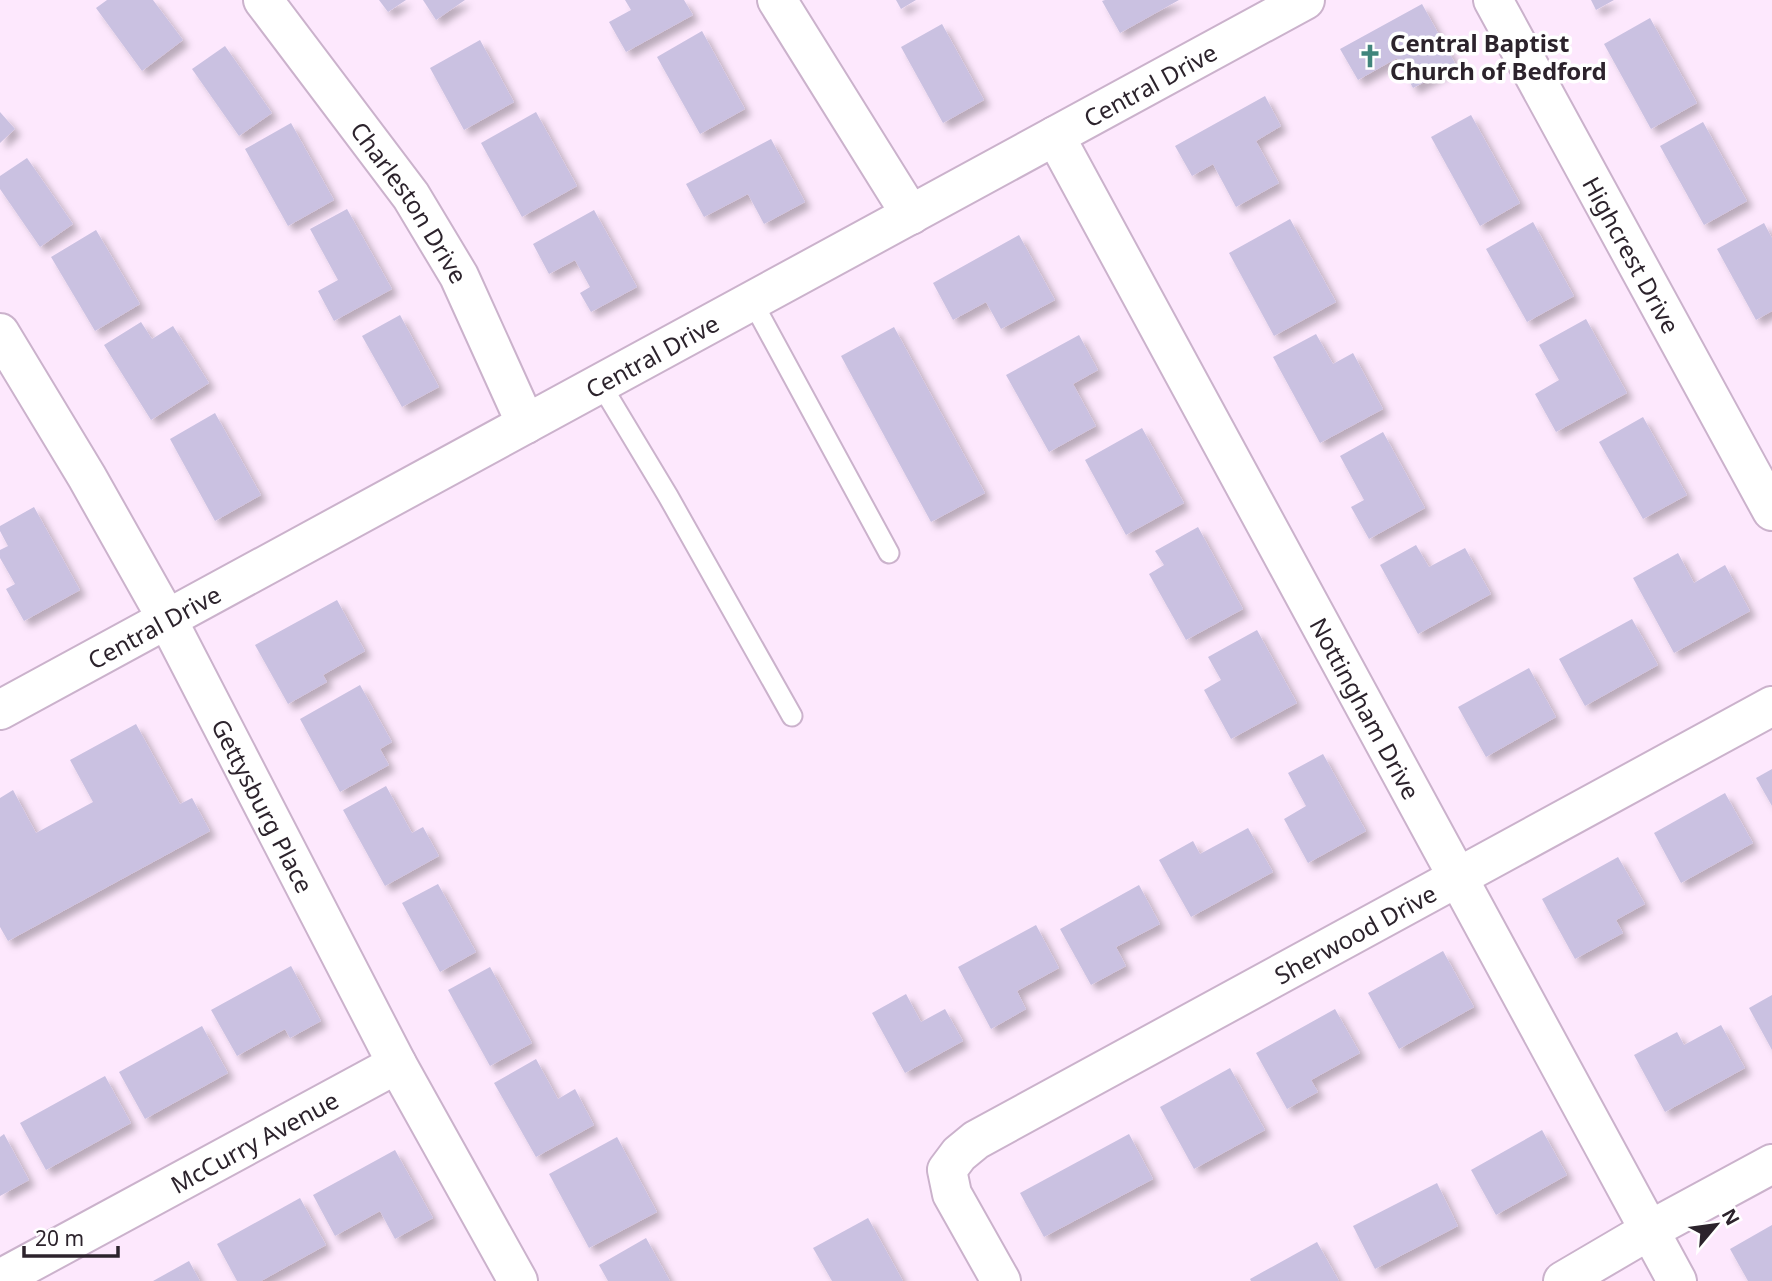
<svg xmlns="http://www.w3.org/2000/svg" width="1772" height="1281" font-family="'Noto Sans',sans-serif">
  <defs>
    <filter id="shadow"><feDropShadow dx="6" dy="6" stdDeviation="3.5" flood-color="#0004"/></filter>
  </defs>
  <rect width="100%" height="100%" fill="#fde8fd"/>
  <g fill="#cac1e1" filter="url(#shadow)">
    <polygon points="107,0 153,0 183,40 142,71 96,8"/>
    <polygon points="379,0 406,0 388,12"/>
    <polygon points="423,0 465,0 436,20"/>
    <polygon points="625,0 684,0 693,15 626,52 609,22 631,10"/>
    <polygon points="896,0 916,0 901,9"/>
    <polygon points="1105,0 1179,0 1120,33 1102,1"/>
    <polygon points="1591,0 1614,0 1596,10"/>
    <polygon points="1422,4 1456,65 1413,88 1397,58 1358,80 1340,49"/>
    <polygon points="1650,18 1697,103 1651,129 1604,44"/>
    <polygon points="942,24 984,100 943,123 901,47"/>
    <polygon points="702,31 745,109 700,134 657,57"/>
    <polygon points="480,40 514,102 464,130 430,68"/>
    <polygon points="225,46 272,113 239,136 192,69"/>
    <polygon points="1265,96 1281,126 1256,141 1279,183 1236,207 1213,164 1192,176 1175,146"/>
    <polygon points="0,112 15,129 0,143"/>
    <polygon points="536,112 577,186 522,217 481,143"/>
    <polygon points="1471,115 1520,203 1480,226 1431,137"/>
    <polygon points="1703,122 1747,201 1704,225 1660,146"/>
    <polygon points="291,123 334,200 288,226 245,149"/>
    <polygon points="771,139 805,202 764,224 748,194 704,217 686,184"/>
    <polygon points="27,158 73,224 40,247 0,189 0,176"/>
    <polygon points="347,209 392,289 334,321 318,291 338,280 310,229"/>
    <polygon points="594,210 637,287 591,312 580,293 590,287 575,260 549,274 533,244"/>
    <polygon points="1290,219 1336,302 1274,336 1229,253"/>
    <polygon points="1533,222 1574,296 1527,322 1486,249"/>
    <polygon points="1764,223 1772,238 1772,311 1756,320 1717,249"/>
    <polygon points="96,230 140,304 95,331 51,257"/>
    <polygon points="1019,235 1055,300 1001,329 986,302 953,320 933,283"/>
    <polygon points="400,315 439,387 402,407 362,336"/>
    <polygon points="1586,319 1627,393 1556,432 1535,394 1559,380 1539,345"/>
    <polygon points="141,322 152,339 173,326 209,383 151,420 104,345"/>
    <polygon points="894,327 985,493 931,522 841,356"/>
    <polygon points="1316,334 1333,364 1353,353 1383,409 1320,443 1273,357"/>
    <polygon points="1079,335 1098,370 1073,384 1096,426 1049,452 1006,375"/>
    <polygon points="215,413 261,495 215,521 170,439"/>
    <polygon points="1643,417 1687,495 1643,519 1599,442"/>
    <polygon points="1142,428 1184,503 1126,535 1085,460"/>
    <polygon points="1383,432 1425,508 1369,539 1351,507 1364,500 1340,456"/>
    <polygon points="34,507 80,590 24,621 6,589 15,584 0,558 0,550 8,546 0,531 0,526"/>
    <polygon points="1198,527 1243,609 1186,640 1149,574 1164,565 1155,551"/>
    <polygon points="1416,545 1429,567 1465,548 1491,594 1418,634 1380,565"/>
    <polygon points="1678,553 1694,583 1725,565 1750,611 1674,653 1633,578"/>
    <polygon points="337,600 365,651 323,675 327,682 288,704 255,645"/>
    <polygon points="1632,619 1658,665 1585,706 1559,659"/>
    <polygon points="1257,630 1297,703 1231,739 1204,690 1221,680 1208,657"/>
    <polygon points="1529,668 1556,717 1486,757 1458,707"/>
    <polygon points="360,685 392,742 380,749 389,765 340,792 300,719"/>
    <polygon points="136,724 180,804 192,798 210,831 8,941 0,927 0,798 13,790 36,833 93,802 70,760"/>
    <polygon points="1323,754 1366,831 1308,863 1284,819 1306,806 1288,773"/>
    <polygon points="1772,769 1772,806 1756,778"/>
    <polygon points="386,786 412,833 423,827 439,856 385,886 343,810"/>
    <polygon points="1725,793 1753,843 1681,883 1654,833"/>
    <polygon points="1248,828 1273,872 1191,917 1159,860 1193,841 1200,854"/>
    <polygon points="1618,857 1645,904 1616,920 1623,933 1575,959 1542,899"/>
    <polygon points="438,884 476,952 440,972 402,903"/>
    <polygon points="1139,885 1160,924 1116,947 1126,966 1091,985 1060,929"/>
    <polygon points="1036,925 1059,968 1017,991 1026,1009 991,1029 958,967"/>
    <polygon points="1443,951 1474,1007 1399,1049 1368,993"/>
    <polygon points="291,966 321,1021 290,1038 285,1029 237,1056 211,1010"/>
    <polygon points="490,967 532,1043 490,1066 448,990"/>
    <polygon points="906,994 921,1022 945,1009 963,1041 905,1073 872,1013"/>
    <polygon points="1772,995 1772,1050 1749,1008"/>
    <polygon points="1335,1009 1360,1053 1311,1080 1318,1092 1287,1109 1256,1053"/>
    <polygon points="1721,1025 1745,1068 1665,1112 1634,1055 1677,1032 1684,1045"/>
    <polygon points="202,1026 228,1073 145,1119 119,1072"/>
    <polygon points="536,1059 558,1099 575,1089 594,1125 536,1157 494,1083"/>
    <polygon points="1230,1068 1265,1130 1194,1169 1160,1107"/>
    <polygon points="105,1076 131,1123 46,1170 20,1123"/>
    <polygon points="1542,1130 1567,1175 1496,1215 1471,1170"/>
    <polygon points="4,1134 29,1180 0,1196 0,1137"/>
    <polygon points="1129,1134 1153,1179 1044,1237 1020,1193"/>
    <polygon points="617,1137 657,1212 589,1248 549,1174"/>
    <polygon points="395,1150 433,1218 395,1239 380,1211 335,1236 313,1195"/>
    <polygon points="1437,1183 1458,1226 1375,1269 1353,1226"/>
    <polygon points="300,1198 326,1245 261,1281 237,1281 217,1244"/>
    <polygon points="868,1218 903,1281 832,1281 813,1248"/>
    <polygon points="1772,1225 1772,1281 1748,1281 1730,1249"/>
    <polygon points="646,1238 670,1281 608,1281 599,1265"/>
    <polygon points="1317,1242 1339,1281 1251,1281 1250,1279"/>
    <polygon points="189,1261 200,1281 153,1281"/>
  </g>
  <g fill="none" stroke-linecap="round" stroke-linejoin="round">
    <g stroke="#cbb2cc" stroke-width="23">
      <g id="lane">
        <polyline points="752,301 889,553"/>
        <polyline points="600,383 668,496 792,716"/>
      </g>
    </g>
    <g stroke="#cbb2cc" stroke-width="42">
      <g id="street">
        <path id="s1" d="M263,0L411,196L459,276L526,424"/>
        <polyline points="777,0 911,215"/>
        <path id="s2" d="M1493,0L1772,511"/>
        <path id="s3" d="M1055,136L1677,1281"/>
        <path id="s4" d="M0,333L87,477L167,619L397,1064L518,1281"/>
        <path id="s5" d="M0,1279L397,1064"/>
        <path id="s6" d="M1001,1281L952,1194L947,1170L959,1154L976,1140L1772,706"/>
        <polyline points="1563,1281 1650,1230 1772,1164"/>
      </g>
    </g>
    <g stroke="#cbb2cc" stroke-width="42">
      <g id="secondary">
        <path id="s7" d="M0,710L1305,0"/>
      </g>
    </g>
    <use href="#lane" stroke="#fff" stroke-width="19"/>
    <use href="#street" stroke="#fff" stroke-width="38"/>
    <use href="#secondary" stroke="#fff" stroke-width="38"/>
  </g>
  <defs>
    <g id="church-bare" transform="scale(1.89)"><path d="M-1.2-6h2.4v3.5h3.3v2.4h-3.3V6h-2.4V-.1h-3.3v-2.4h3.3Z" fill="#40857c" stroke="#fff" stroke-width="2.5" paint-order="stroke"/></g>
  </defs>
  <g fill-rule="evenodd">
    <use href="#church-bare" x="1370" y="56"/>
  </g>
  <g text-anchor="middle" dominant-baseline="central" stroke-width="7" stroke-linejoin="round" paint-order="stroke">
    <g font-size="24" font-weight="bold" fill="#2c232c" stroke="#fff" text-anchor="start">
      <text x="1390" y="42">Central Baptist<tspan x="1390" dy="28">Church of Bedford</tspan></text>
    </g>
    <g font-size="24" fill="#2c232c" stroke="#fff">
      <text stroke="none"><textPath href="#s7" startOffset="1309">Central Drive</textPath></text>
      <text stroke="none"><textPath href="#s1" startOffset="250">Charleston Drive</textPath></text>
      <text stroke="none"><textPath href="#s2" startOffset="290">Highcrest Drive</textPath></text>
      <text stroke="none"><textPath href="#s7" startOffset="742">Central Drive</textPath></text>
      <text stroke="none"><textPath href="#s7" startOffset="175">Central Drive</textPath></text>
      <text stroke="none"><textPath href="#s3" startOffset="651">Nottingham Drive</textPath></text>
      <text stroke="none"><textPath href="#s4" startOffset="541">Gettysburg Place</textPath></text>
      <text stroke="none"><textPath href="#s6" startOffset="598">Sherwood Drive</textPath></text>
      <text stroke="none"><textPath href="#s5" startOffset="289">McCurry Avenue</textPath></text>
    </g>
  </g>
  <g transform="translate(1716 1225) rotate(61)" stroke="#ffffff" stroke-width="5" paint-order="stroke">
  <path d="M0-5L12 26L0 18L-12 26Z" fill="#2c232c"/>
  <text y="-10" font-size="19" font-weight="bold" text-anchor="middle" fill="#2c232c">N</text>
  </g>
  <path d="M24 1246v10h94v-10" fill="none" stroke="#2c232c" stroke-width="3.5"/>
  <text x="35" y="1246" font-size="21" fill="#2c232c" stroke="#ffffff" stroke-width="5" paint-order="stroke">20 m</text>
</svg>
